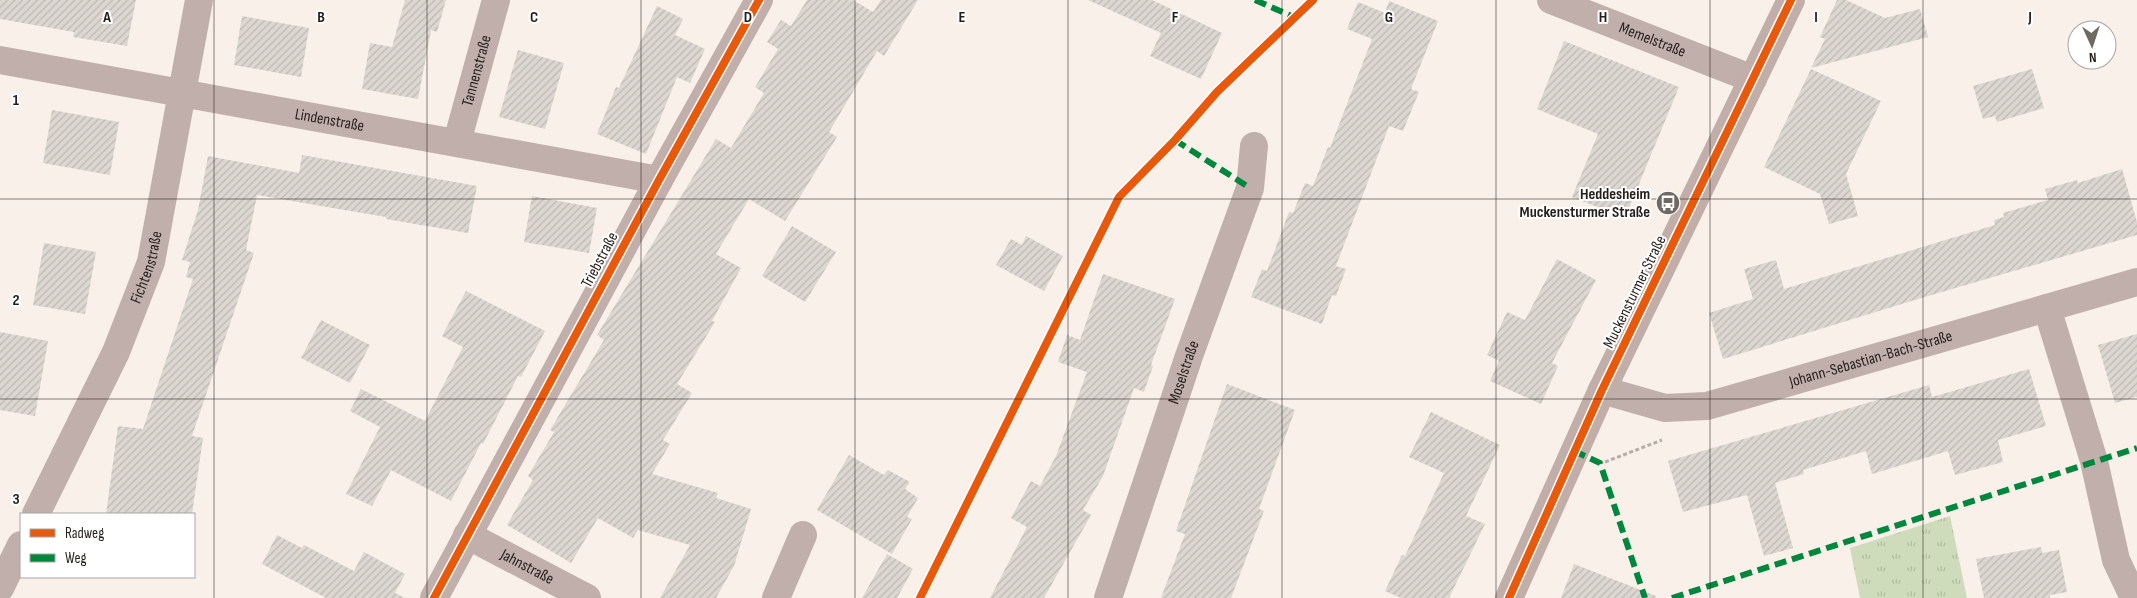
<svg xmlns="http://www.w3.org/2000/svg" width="2137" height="598" font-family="'Sofia Sans Condensed',sans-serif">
  <defs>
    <pattern id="grass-tufts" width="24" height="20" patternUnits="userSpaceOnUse" patternTransform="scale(1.25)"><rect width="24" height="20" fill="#cfdcbb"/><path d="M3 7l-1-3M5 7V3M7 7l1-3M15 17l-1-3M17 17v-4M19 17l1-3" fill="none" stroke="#b2bca0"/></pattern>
    <pattern id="building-hatch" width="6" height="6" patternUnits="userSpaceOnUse" patternTransform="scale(1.25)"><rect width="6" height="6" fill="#ddd7d2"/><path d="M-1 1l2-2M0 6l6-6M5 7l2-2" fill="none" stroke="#beb8b4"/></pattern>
  </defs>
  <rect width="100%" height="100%" fill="#f8f0e9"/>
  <polygon fill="url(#grass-tufts)" points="1950,516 1967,598 1860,598 1850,548"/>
  <g fill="url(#building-hatch)">
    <polygon points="0,0 136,0 127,46 73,37 74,32 0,19"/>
    <polygon points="405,0 446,0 437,32 431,30 418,99 362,89 370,43 392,47"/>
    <polygon points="807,0 853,0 873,12 881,0 918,0 884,56 877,51 829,132 837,137 785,221 749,199 716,254 741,268 712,321 715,322 677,384 692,393 663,440 670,444 652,474 718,493 716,498 751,509 734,566 716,598 660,598 690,545 638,530 633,538 598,518 571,563 507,525 533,480 528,476 554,432 550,430 604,340 597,335 716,139 731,148 764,93 755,87 778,49 767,42 781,20 791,26"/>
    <polygon points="1088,0 1152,0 1222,33 1201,79 1150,56 1161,33"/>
    <polygon points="1837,0 1846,0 1885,18 1920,9 1928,37 1811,68 1825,39 1820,37"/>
    <polygon points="1389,1 1438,21 1411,89 1419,92 1403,131 1389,126 1336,266 1346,269 1336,296 1332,295 1322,324 1251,297 1262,269 1267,271 1289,212 1293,213 1305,183 1313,186 1328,147 1330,148 1372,39 1347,29 1358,2 1385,13"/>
    <polygon points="657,6 683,19 675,35 705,49 690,83 677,77 646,154 597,134 616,87 619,88"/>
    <polygon points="242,16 309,28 301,77 234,65"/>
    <polygon points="1564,41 1679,87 1625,218 1572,197 1598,134 1537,109"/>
    <polygon points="518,50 564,63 545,129 499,117"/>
    <polygon points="1811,69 1881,101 1846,174 1858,216 1829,224 1820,194 1764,167"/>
    <polygon points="2032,69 2044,108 1997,122 1995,116 1983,119 1973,86"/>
    <polygon points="52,110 119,122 110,175 43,163"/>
    <polygon points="302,155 477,186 468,233 386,219 386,217 257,195 246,250 254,253 192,436 203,438 192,514 106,514 118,426 143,429 193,279 186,277 190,262 182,260 198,210 208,156 299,173"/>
    <polygon points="2122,169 2137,222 2137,235 1918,299 1723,359 1709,313 1753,299 1744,269 1776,260 1784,289 1995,225 1994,220 2004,217 2003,213 2048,200 2045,189 2077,180 2078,183"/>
    <polygon points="532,196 597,208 589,253 524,242"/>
    <polygon points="792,226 836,252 805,302 762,276"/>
    <polygon points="1026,236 1063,256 1044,291 996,265 1011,239 1022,245"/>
    <polygon points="44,243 96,252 85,314 33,305"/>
    <polygon points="1557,259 1596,280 1552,363 1558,366 1541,404 1490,381 1499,361 1487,355 1507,312 1525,320"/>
    <polygon points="1103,274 1175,299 1151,365 1153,366 1144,392 1134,388 1103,476 1083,510 1091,515 1044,598 990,598 1027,527 1011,518 1031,481 1040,486 1056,456 1087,372 1058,362 1067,335 1080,340"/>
    <polygon points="466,291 545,331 521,377 518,376 483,444 481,443 451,501 391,470 372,506 346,494 380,427 350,411 361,389 425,421 463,347 442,336"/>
    <polygon points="321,320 370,345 350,383 301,358"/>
    <polygon points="0,332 48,341 35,416 0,410"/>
    <polygon points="2137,334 2137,397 2115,403 2098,345"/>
    <polygon points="2029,369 2046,426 1998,440 2003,462 1955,475 1948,451 1872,474 1866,451 1803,470 1804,474 1775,483 1793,548 1764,556 1747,495 1683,512 1668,461 1929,385 1932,397"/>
    <polygon points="1227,384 1295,410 1259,509 1264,511 1231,598 1161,598 1185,534 1176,531"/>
    <polygon points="1431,412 1500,445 1466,516 1485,524 1449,598 1401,598 1385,591 1402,555 1405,556 1444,473 1409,457"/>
    <polygon points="849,455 884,475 888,470 910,482 905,489 918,498 907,517 912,519 892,554 817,510"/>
    <polygon points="277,535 302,548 304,545 354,571 364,552 405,574 395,593 405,598 326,598 262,564"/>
    <polygon points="2041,547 2042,553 2059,550 2067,592 2050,595 2050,598 1984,598 1976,559"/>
    <polygon points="887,554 913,569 897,598 862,598"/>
    <polygon points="1574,564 1656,596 1655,598 1561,598"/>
  </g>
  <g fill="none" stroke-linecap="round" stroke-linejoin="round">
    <polyline stroke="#b8aca8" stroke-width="3" stroke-dasharray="4 2.5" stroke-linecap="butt" points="1605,462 1662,440"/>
    <g stroke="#c1afab" stroke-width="28">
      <path id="s1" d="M1551,0L1753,79"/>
      <path id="s2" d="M0,60L659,180"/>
      <path id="s3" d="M457,142L496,0"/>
      <polyline points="2047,308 2094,461 2116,560 2134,598 2137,596"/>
      <path id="s4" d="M1602,390L1665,408L1707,406L2137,282"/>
      <path id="s5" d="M36,514L116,352L151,262L199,0"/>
      <path id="s6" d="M467,535L587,598"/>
      <polyline points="0,588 21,545"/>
      <polyline points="434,598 659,180 759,0"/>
      <polyline points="776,598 803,535"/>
      <path id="s7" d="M1108,598L1189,356L1250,188L1254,146"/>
    </g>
    <polyline stroke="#c1aea8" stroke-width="28" points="1509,598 1602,390 1791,0"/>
    <g stroke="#00873e" stroke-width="6" stroke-dasharray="12 6" stroke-linecap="butt">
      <polyline points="1255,0 1294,17"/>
      <polyline points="1175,140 1250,188"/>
      <polyline points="1574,451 1600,463 1645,598"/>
      <polyline points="1672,598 2137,448"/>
    </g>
    <g stroke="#fff" stroke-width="11">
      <g id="cycleway">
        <polyline points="434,598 659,180 759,0"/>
        <polyline points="920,598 1119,197 1175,140 1217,92 1313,0"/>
        <polyline points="1509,598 1602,390 1791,0"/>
      </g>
    </g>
    <use href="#cycleway" stroke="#e8590c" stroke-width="8"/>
  </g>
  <path fill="none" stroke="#251f1b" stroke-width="1" stroke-opacity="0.55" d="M214,0V598M427,0V598M641,0V598M855,0V598M1068,0V598M1282,0V598M1496,0V598M1710,0V598M1923,0V598M0,199H2137M0,399H2137"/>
  <defs>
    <g id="bus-disc" transform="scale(1.25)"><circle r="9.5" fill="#6f6863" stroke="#fff"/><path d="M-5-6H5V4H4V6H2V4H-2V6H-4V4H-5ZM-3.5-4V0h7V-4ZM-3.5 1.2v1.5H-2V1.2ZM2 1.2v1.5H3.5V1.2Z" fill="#fff"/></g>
  </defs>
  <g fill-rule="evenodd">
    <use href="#bus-disc" x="1668" y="203"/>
  </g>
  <g text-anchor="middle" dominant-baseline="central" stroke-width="4" stroke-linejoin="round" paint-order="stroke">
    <g font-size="16" fill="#251f1b" stroke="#fff">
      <text stroke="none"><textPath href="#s1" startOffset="109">Memelstraße</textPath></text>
      <text stroke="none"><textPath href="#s3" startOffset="74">Tannenstraße</textPath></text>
      <text stroke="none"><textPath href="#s2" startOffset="335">Lindenstraße</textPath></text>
      <text transform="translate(600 260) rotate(-62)">Triebstraße</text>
      <text stroke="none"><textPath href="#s5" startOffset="271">Fichtenstraße</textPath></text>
      <text transform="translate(1635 292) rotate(-64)">Muckensturmer Straße</text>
      <text stroke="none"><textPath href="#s4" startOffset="278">Johann-Sebastian-Bach-Straße</textPath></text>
      <text stroke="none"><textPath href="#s7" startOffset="238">Moselstraße</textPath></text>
      <text stroke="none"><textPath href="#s6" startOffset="68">Jahnstraße</textPath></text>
    </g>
    <g font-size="16" font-weight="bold" fill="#251f1b" stroke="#fff" text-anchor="end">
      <text x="1650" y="194">Heddesheim<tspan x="1650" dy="18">Muckensturmer Straße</tspan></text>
    </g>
  </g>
  <g font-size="16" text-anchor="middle" font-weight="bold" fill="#251f1b" stroke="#fff" stroke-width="4" stroke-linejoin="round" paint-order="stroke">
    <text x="107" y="22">A</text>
    <text x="321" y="22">B</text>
    <text x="534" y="22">C</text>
    <text x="748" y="22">D</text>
    <text x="962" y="22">E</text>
    <text x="1175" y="22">F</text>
    <text x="1389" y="22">G</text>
    <text x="1603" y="22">H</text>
    <text x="1816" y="22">I</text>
    <text x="2030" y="22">J</text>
    <text x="16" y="105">1</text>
    <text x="16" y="305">2</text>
    <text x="16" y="504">3</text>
  </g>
  <rect x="20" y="513" width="175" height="65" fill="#ffffff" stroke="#a8a5a4"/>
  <rect x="30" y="529" width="25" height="8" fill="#e8590c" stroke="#a8a5a4"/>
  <text x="65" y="538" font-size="15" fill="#251f1b">Radweg</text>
  <rect x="30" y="554" width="25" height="8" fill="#00873e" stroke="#a8a5a4"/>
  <text x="65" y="563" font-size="15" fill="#251f1b">Weg</text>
  <g transform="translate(2092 45) rotate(177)"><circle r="24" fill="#ffffff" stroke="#a8a5a4"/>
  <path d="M0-4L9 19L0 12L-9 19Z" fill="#6f6863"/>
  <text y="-8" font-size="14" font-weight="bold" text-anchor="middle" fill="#251f1b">N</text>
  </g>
</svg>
